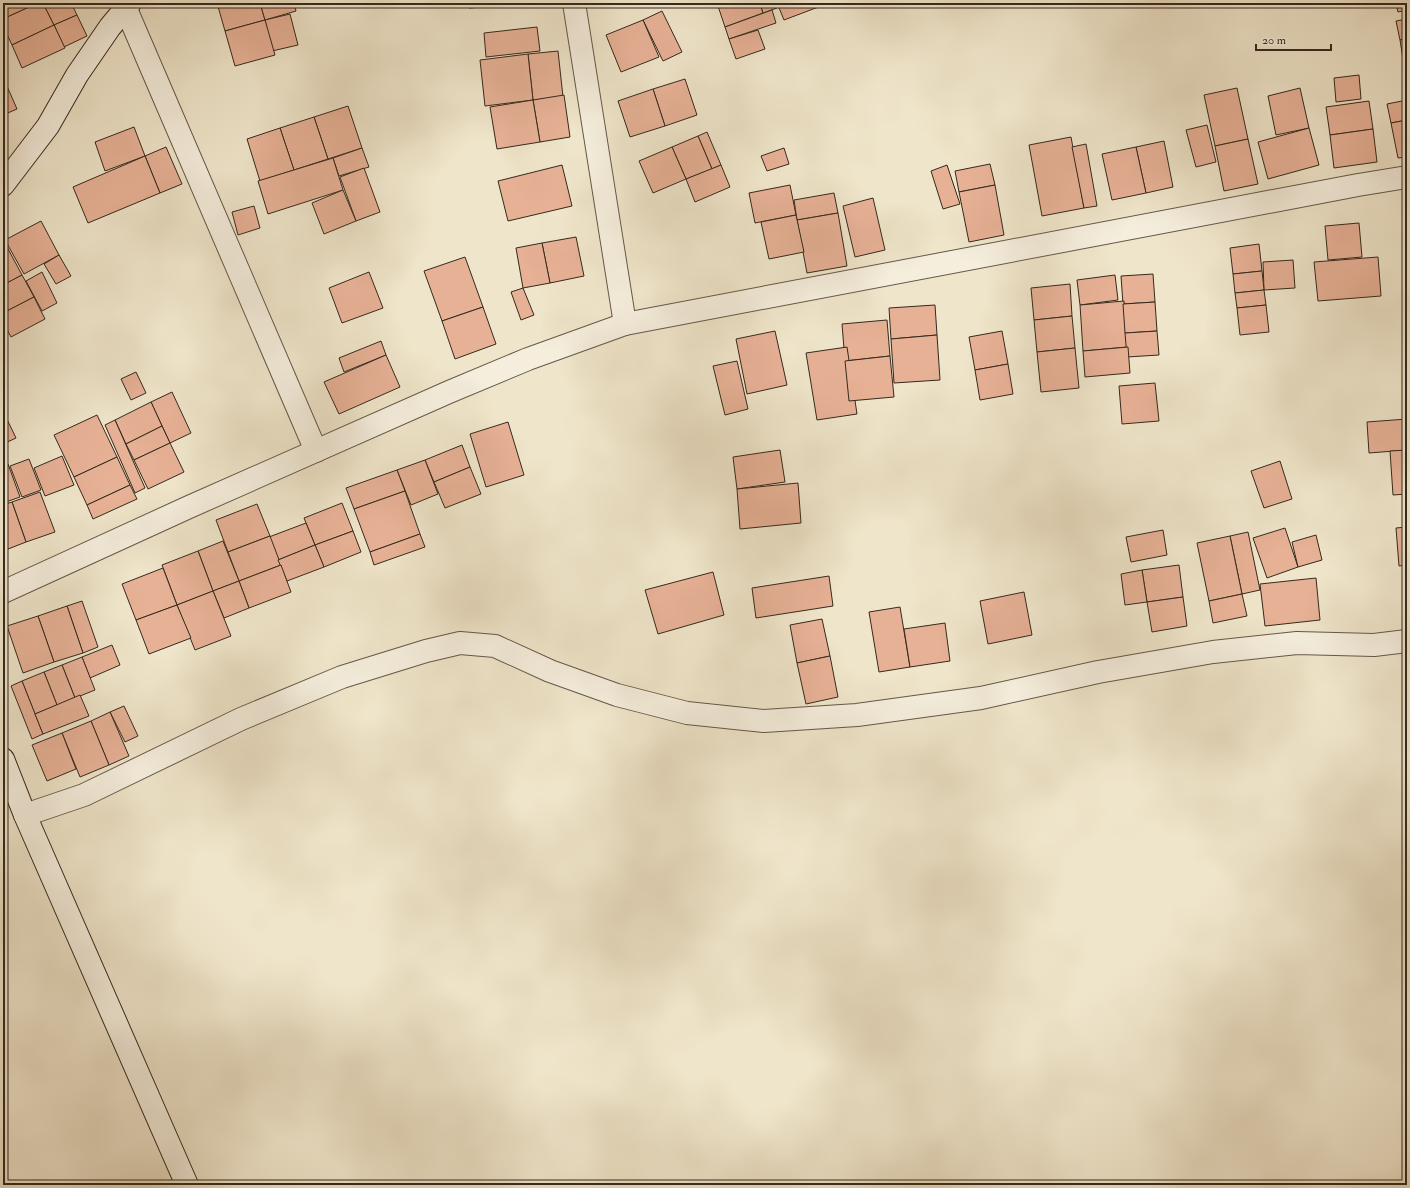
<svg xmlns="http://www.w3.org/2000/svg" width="1410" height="1188" font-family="'IM FELL Double Pica',serif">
  <rect width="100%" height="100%" fill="#efe5ca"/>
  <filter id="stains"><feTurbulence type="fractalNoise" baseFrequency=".005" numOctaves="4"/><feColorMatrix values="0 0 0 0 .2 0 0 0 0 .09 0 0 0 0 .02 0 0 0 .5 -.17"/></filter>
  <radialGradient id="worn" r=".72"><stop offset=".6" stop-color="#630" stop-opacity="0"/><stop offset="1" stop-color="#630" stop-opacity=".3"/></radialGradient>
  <g fill="#e7b196" stroke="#35291c">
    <polygon points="3,3 38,3 3,19"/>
    <polygon points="38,3 43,3 54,25 12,45 3,26 3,19"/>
    <polygon points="43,3 71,3 77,15 54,25"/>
    <polygon points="217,3 260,3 265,20 225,31"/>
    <polygon points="260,3 294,3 296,11 265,20"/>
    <polygon points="469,3 511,3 512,5 469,8"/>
    <polygon points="511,3 538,3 512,5"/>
    <polygon points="717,3 760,3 763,13 725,27"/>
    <polygon points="760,3 775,3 777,8 763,13"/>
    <polygon points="777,3 820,3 821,6 784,20"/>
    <polygon points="1396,3 1407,3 1407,10 1398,12"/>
    <polygon points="772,10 776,23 729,39 725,27"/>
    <polygon points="662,11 682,52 663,61 643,20"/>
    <polygon points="290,14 298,45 272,51 265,20"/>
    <polygon points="77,15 87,36 64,47 54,25"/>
    <polygon points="1407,19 1407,38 1400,40 1396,21"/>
    <polygon points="265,20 275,55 235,66 225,31"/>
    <polygon points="643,20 659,57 621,72 606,35"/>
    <polygon points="54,25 65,48 22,68 12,45"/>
    <polygon points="537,27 540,51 486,57 484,33"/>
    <polygon points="758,30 765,49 736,59 729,39"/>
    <polygon points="1407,39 1407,78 1406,78 1400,40"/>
    <polygon points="558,51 563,97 533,100 528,54"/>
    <polygon points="528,54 533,100 485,106 480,60"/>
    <polygon points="1359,75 1361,99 1336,102 1334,78"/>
    <polygon points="3,77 17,109 3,115"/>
    <polygon points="685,79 697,115 665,126 653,89"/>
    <polygon points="1237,88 1248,139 1215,146 1204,95"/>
    <polygon points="1300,88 1309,128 1276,135 1268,96"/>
    <polygon points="653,89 665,126 630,137 618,101"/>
    <polygon points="564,95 570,137 540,142 533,100"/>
    <polygon points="533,100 540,142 497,149 490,107"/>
    <polygon points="1407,100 1407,120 1391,123 1387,104"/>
    <polygon points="1369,101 1373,129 1330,135 1326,107"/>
    <polygon points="348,106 362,148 328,159 314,117"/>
    <polygon points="314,117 328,159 294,170 280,128"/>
    <polygon points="1407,120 1407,157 1398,158 1391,123"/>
    <polygon points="1207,125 1216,162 1196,167 1186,130"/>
    <polygon points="134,127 145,156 105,171 95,142"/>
    <polygon points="280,128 294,170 260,181 247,139"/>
    <polygon points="1309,128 1319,165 1268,179 1258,142"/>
    <polygon points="1373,129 1377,162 1334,168 1330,135"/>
    <polygon points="707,132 721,165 712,169 698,136"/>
    <polygon points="698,136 712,169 686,179 672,147"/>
    <polygon points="1071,137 1084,208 1042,216 1029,145"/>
    <polygon points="1248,139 1258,184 1224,191 1215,146"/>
    <polygon points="1164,141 1173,187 1146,193 1136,147"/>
    <polygon points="1086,144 1097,206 1084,208 1072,147"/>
    <polygon points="166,147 182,184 160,193 145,156"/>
    <polygon points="672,147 686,179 653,193 639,161"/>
    <polygon points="1136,147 1146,193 1112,200 1102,154"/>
    <polygon points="362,148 369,167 339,176 333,158"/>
    <polygon points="784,148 789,164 767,171 761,156"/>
    <polygon points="145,156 160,193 88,223 73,187"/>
    <polygon points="333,158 343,190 268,214 258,181"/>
    <polygon points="990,164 995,185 959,192 955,171"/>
    <polygon points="562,165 572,206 508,221 498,181"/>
    <polygon points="721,165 730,187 695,202 686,179"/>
    <polygon points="947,165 960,204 943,209 931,171"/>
    <polygon points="364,168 380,212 356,221 340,177"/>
    <polygon points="790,185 796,215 755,223 749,193"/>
    <polygon points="995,185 1004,235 969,242 959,192"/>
    <polygon points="343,190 356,221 324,234 312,203"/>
    <polygon points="834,193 838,213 797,220 794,200"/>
    <polygon points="873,198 885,250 855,257 843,206"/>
    <polygon points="254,206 260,228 238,235 232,212"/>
    <polygon points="838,213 847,266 807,273 797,220"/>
    <polygon points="796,215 804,252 769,259 761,222"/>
    <polygon points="41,221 59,255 24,274 5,240"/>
    <polygon points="1359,223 1362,257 1328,260 1325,226"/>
    <polygon points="576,237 584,276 550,283 542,243"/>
    <polygon points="542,243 550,283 523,288 516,248"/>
    <polygon points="1259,244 1262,271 1233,274 1230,248"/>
    <polygon points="7,247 22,275 3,285 3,249"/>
    <polygon points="59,255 71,276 56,284 44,264"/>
    <polygon points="465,257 483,307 442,321 424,271"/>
    <polygon points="1378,257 1381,296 1318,301 1314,262"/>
    <polygon points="1293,260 1295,288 1264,290 1263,262"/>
    <polygon points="1262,271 1264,290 1235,293 1233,274"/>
    <polygon points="42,272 57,303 42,311 26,281"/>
    <polygon points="369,272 383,308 342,323 329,288"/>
    <polygon points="1153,274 1155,302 1123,304 1121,276"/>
    <polygon points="22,275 34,297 3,313 3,285"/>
    <polygon points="1115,275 1118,300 1080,305 1077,280"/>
    <polygon points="1070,284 1072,316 1034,320 1031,288"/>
    <polygon points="523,288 534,315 521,320 511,292"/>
    <polygon points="1264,290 1266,305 1237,308 1235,293"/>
    <polygon points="34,297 45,319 11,337 3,322 3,313"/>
    <polygon points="1124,301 1128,347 1083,351 1080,305"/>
    <polygon points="1155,302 1157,331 1125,333 1123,304"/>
    <polygon points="935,305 937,335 891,339 889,308"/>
    <polygon points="1266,305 1269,332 1240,335 1237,308"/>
    <polygon points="483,307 496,344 455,359 442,321"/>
    <polygon points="1072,316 1075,348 1037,352 1034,320"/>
    <polygon points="887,320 890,356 845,361 842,324"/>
    <polygon points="775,331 787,385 747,394 736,339"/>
    <polygon points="1002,331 1008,364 975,370 969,337"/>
    <polygon points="1157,331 1159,355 1127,357 1125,333"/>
    <polygon points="937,335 940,380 894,383 891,339"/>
    <polygon points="381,341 386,355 344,372 339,358"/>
    <polygon points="847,347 857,414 817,420 806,353"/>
    <polygon points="1128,347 1130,373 1085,377 1083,351"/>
    <polygon points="1075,348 1079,388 1041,392 1037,352"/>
    <polygon points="386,355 400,387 339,414 324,382"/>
    <polygon points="890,356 894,397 849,401 845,361"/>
    <polygon points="737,361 748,409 725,415 713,366"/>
    <polygon points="1008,364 1013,394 980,400 975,370"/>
    <polygon points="136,372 146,393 131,400 121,379"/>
    <polygon points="1155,383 1159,421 1122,424 1119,386"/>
    <polygon points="172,392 191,433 170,443 151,402"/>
    <polygon points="151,402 162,426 126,444 115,420"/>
    <polygon points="3,411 16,438 3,444"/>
    <polygon points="97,415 117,457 74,477 54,435"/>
    <polygon points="1407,419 1407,450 1369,453 1367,422"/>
    <polygon points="115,420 145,488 135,493 105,425"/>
    <polygon points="508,422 524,475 486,487 470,434"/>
    <polygon points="162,426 170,443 134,460 126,444"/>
    <polygon points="170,443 184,472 148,489 134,460"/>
    <polygon points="462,445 470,467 434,482 425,460"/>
    <polygon points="780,450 785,482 737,489 733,457"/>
    <polygon points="1407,450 1407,494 1393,495 1390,451"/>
    <polygon points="62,456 74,485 45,496 34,468"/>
    <polygon points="117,457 130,485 87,505 74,477"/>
    <polygon points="29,459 41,490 22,497 10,466"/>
    <polygon points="425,460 438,494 411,505 397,470"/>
    <polygon points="1280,461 1292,499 1264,508 1251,471"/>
    <polygon points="8,464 20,497 3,503 3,465"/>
    <polygon points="470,467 481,494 445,508 434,482"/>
    <polygon points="397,470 405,491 354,509 346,488"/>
    <polygon points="798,483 801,523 740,529 737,489"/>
    <polygon points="130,485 137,499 93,519 87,505"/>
    <polygon points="405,491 420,534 370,552 354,509"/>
    <polygon points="40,492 55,532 26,542 12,502"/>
    <polygon points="12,502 26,542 3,551 3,505"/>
    <polygon points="342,503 353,531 315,545 304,518"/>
    <polygon points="257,504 270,536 228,552 216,520"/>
    <polygon points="306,523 315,545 278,560 269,537"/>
    <polygon points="1407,527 1407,565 1399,566 1396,528"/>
    <polygon points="1285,528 1298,567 1267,578 1253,538"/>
    <polygon points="1163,530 1167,555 1131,562 1126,537"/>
    <polygon points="353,531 361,552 324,567 315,545"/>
    <polygon points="1248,532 1260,590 1242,594 1230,536"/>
    <polygon points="420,534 425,547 374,565 370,552"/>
    <polygon points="1316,535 1322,560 1298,567 1292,542"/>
    <polygon points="270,536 281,565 239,581 228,552"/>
    <polygon points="1230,536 1242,594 1209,601 1197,543"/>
    <polygon points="223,541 239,581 213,591 198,551"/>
    <polygon points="315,545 324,567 287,581 278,560"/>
    <polygon points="198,551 213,591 177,605 162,565"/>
    <polygon points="281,565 291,592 249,608 239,581"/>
    <polygon points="1179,565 1183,597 1147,602 1142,570"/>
    <polygon points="163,568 177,605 136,620 122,584"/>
    <polygon points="1142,570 1147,602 1125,605 1121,574"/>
    <polygon points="713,572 724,615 658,634 645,590"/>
    <polygon points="829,576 833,606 756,618 752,588"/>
    <polygon points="1316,578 1320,620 1265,626 1260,584"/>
    <polygon points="239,581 249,608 224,618 213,591"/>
    <polygon points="213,591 231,636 195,650 177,605"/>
    <polygon points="1024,592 1032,635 988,644 980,601"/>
    <polygon points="1242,594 1247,616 1213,623 1209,601"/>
    <polygon points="1183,597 1187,626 1152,632 1147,602"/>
    <polygon points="82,601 98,647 83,653 67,606"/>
    <polygon points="177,605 191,638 149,654 136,620"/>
    <polygon points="67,606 83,653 54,662 38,616"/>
    <polygon points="900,607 910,667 879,672 869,612"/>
    <polygon points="38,616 54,662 23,673 7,626"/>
    <polygon points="822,619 830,656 797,663 790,625"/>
    <polygon points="945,623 950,661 910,667 904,629"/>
    <polygon points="112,645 120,665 90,678 82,657"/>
    <polygon points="830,656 838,697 806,704 797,663"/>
    <polygon points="82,657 95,690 75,698 62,665"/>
    <polygon points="62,665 75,698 57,705 44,672"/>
    <polygon points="44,672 57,705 35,714 22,681"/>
    <polygon points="22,681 43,734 32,739 11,686"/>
    <polygon points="80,695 89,716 43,734 35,714"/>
    <polygon points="124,706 138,736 125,742 110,712"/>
    <polygon points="110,712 129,756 109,765 91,721"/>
    <polygon points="91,721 109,765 80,777 62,733"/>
    <polygon points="62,733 76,769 47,781 32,745"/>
  </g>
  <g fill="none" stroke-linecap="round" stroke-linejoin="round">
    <g stroke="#645848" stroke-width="24">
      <g id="street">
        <polyline points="574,3 625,324"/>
        <polyline points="126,9 316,451"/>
        <polyline points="3,592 189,507 449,392 528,359 625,324 1358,185 1407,177"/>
        <polyline points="25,815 84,795 241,719 342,677 426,651 460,643 495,646 550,671 617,695 687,713 764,721 857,715 981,698 1098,672 1213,652 1297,643 1374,645 1407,641"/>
      </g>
    </g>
    <g stroke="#35291c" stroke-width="24">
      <g id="secondary">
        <polyline points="3,185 48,126 77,75 110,27 130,3"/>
        <polyline points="3,759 25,815 187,1185"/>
      </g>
    </g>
    <use href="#street" stroke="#f5eedd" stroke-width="22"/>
    <use href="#secondary" stroke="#f5eedd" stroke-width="22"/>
  </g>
  <rect width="1410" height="1188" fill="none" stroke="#efe5ca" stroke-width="16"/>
  <rect x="4" y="4" width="1402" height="1180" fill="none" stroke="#35291c" stroke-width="2"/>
  <rect x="8" y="8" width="1394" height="1172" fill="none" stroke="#35291c"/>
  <path d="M1256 44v6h75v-6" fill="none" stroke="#35291c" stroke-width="2"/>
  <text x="1262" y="44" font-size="12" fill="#35291c" stroke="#f5eedd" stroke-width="3" paint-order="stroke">20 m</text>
  <rect width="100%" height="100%" filter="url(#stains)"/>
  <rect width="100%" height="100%" fill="url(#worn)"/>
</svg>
